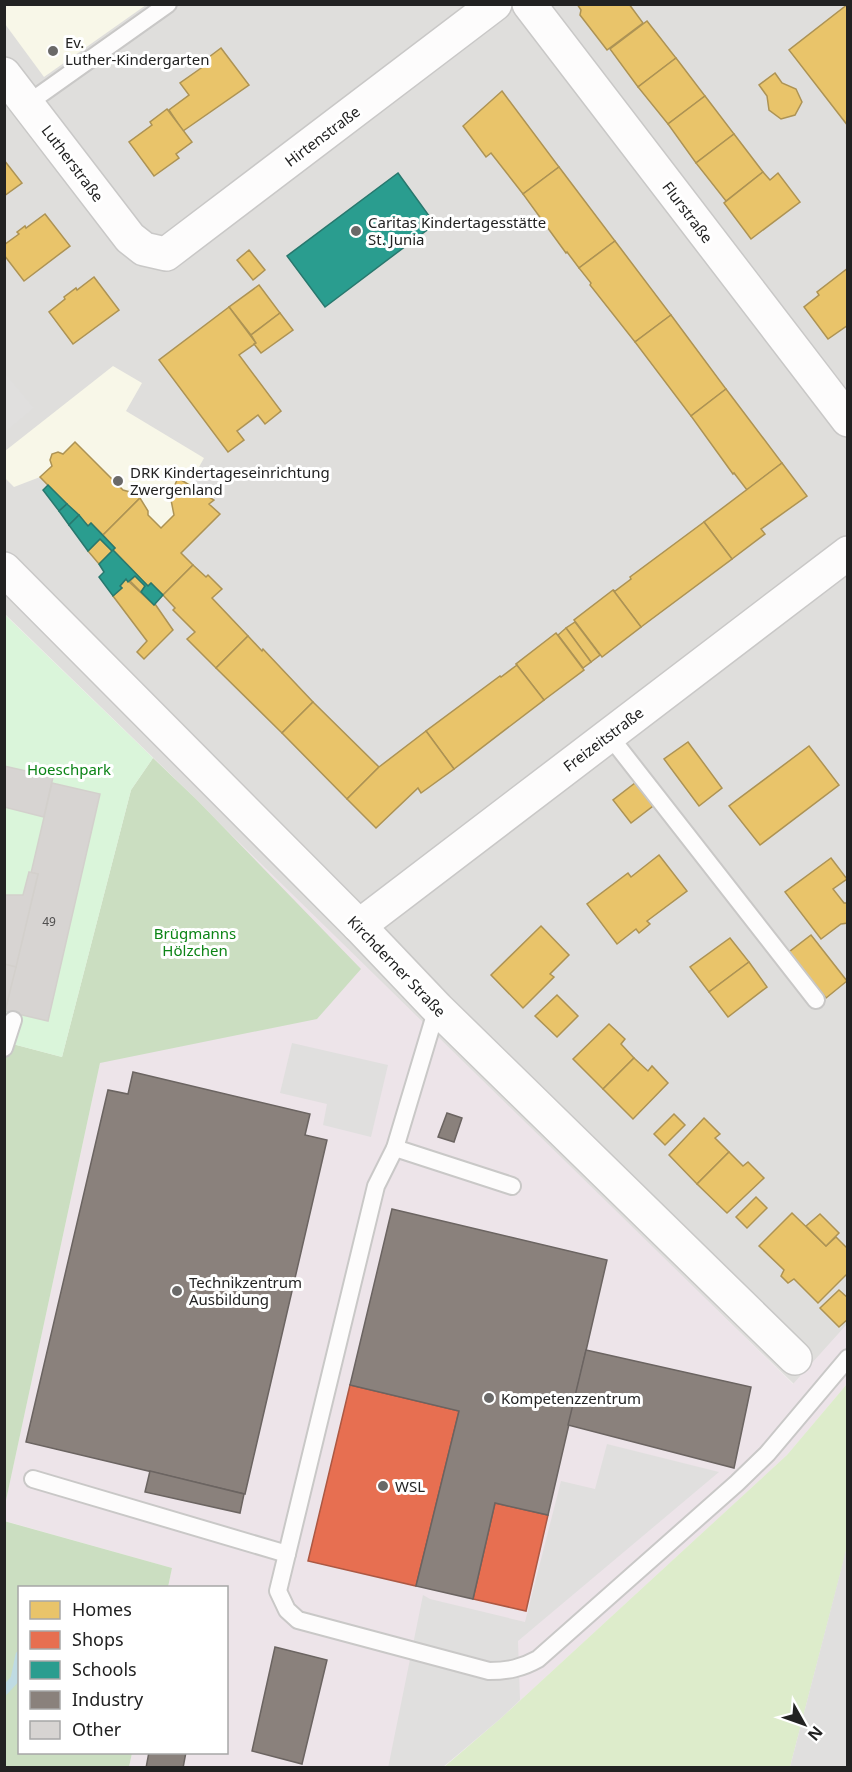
<svg xmlns="http://www.w3.org/2000/svg" width="852" height="1772" font-family="'Noto Sans',sans-serif">
  <rect width="100%" height="100%" fill="#f0eeeb"/>
  <polygon fill="#dfdedc" points="4,5 847,5 848,1324 794,1384 361,969 197,800 5,614"/>
  <polygon fill="#ede4e9" points="153,758 793,1384 847,1324 847,1384 787,1455 500,1719 443,1767 129,1767 132,1753 226,1752 226,1588 168,1587 172,1568 5,1521 5,1505 100,1063"/>
  <g fill="#f8f7e8">
    <polygon points="5,4 146,4 146,5 44,77 5,24"/>
    <polygon points="113,366 142,383 126,411 204,458 189,485 214,500 210,504 220,514 181,553 193,565 163,595 91,523 40,477 14,487 5,478 5,451"/>
  </g>
  <polygon fill="#ddeccb" points="847,1384 847,1548 790,1767 443,1768 500,1719 787,1455"/>
  <g fill="#cbdec1">
    <polygon points="153,758 197,800 361,969 317,1019 100,1063 5,1505 5,1042 62,1057 131,790"/>
    <polygon points="4,1521 172,1568 168,1587 20,1588 20,1752 132,1753 129,1767 5,1767"/>
  </g>
  <polygon fill="#daf5da" points="4,614 153,758 131,790 62,1057 5,1042"/>
  <g fill="#e0dfde">
    <polygon points="4,372 34,408 5,432 4,432"/>
    <polygon points="292,1043 388,1065 371,1137 323,1125 327,1104 280,1093"/>
    <polygon points="607,1444 719,1472 518,1641 520,1700 500,1719 443,1767 388,1768 423,1595 430,1599 525,1622 561,1481 595,1489"/>
    <polygon points="847,1546 847,1767 790,1767 841,1570"/>
  </g>
  <g fill="#e9c46a" stroke="#ad9354" stroke-width="1.5">
    <polygon points="577,4 629,4 643,23 607,50 580,15 581,10"/>
    <polygon points="848,4 848,126 789,50"/>
    <polygon points="647,21 676,58 638,87 610,49"/>
    <polygon points="221,48 249,85 183,131 169,110 189,95 180,83 204,66 201,63"/>
    <polygon points="676,58 705,96 668,124 638,87"/>
    <polygon points="775,73 782,83 796,89 802,102 795,115 781,119 769,110 767,96 759,85"/>
    <polygon points="502,91 559,167 523,194 491,153 486,157 463,126"/>
    <polygon points="705,96 734,134 696,163 668,124"/>
    <polygon points="167,109 192,142 176,154 179,158 154,176 129,142 152,125 150,122"/>
    <polygon points="734,134 763,172 726,201 696,163"/>
    <polygon points="4,160 22,183 4,196"/>
    <polygon points="559,167 615,241 579,268 567,252 566,253 523,194"/>
    <polygon points="763,172 770,180 778,173 800,202 751,239 724,203"/>
    <polygon points="45,214 70,246 24,281 4,255 4,245 19,234 17,232 25,226 26,228"/>
    <polygon points="615,241 671,315 635,342 590,285 591,283 579,268"/>
    <polygon points="249,250 265,270 253,280 237,260"/>
    <polygon points="848,268 848,325 828,339 804,307 819,295 817,292"/>
    <polygon points="94,277 119,310 73,344 49,312 65,299 64,297 76,288 77,290"/>
    <polygon points="259,285 280,313 251,335 229,307"/>
    <polygon points="229,307 256,343 239,355 281,411 265,424 258,415 237,431 244,440 228,452 159,360"/>
    <polygon points="280,313 293,330 261,353 254,344 256,343 251,335"/>
    <polygon points="671,315 726,389 691,416 635,342"/>
    <polygon points="726,389 782,463 747,490 734,473 733,474 691,416"/>
    <polygon points="75,442 123,490 130,492 140,498 103,535 91,523 88,526 40,477 52,466 50,460 52,454 58,452 63,454"/>
    <polygon points="782,463 807,496 761,529 765,534 732,559 704,522"/>
    <polygon points="178,478 214,500 209,504 220,514 181,553 193,565 163,595 151,583 148,586 113,550 115,548 103,535 140,498 148,511 148,515 161,528 174,515 171,500 173,489"/>
    <polygon points="704,522 732,559 641,627 613,590 615,591 631,579 630,577"/>
    <polygon points="100,539 112,551 99,564 88,551"/>
    <polygon points="193,565 206,577 208,575 222,589 212,598 248,636 216,668 187,639 195,632 173,610 175,608 163,595"/>
    <polygon points="135,576 145,586 141,592 130,581"/>
    <polygon points="126,579 154,605 155,604 173,630 144,659 137,652 147,641 113,596 122,588 120,586"/>
    <polygon points="613,590 641,627 602,657 574,620"/>
    <polygon points="575,622 600,655 591,662 566,628"/>
    <polygon points="566,628 591,662 583,668 558,635"/>
    <polygon points="556,633 584,670 544,700 516,664"/>
    <polygon points="248,636 262,651 263,649 313,702 282,733 216,668"/>
    <polygon points="516,664 544,700 454,769 426,731 500,676 501,677 517,665"/>
    <polygon points="313,702 379,767 347,799 282,733"/>
    <polygon points="426,731 454,769 421,793 418,788 376,828 347,799 379,767"/>
    <polygon points="688,742 722,788 699,806 664,759"/>
    <polygon points="809,746 839,785 760,845 729,806"/>
    <polygon points="635,783 653,806 631,823 613,800"/>
    <polygon points="659,855 687,891 647,921 650,924 639,933 636,929 617,944 587,904 628,873 631,877"/>
    <polygon points="831,858 847,879 833,889 844,903 848,903 848,923 841,924 821,939 785,892"/>
    <polygon points="541,926 569,955 550,974 554,977 523,1008 491,975"/>
    <polygon points="811,935 847,981 826,998 789,952"/>
    <polygon points="730,938 749,962 709,992 690,967"/>
    <polygon points="749,962 767,987 728,1017 709,992"/>
    <polygon points="557,995 578,1016 557,1037 535,1016"/>
    <polygon points="609,1024 625,1039 621,1044 634,1058 603,1089 573,1059"/>
    <polygon points="634,1058 648,1071 652,1066 668,1083 633,1119 603,1089"/>
    <polygon points="674,1114 685,1125 665,1145 654,1134"/>
    <polygon points="704,1118 720,1134 715,1138 729,1152 697,1184 669,1155"/>
    <polygon points="729,1152 743,1166 748,1162 764,1178 727,1213 697,1184"/>
    <polygon points="756,1197 767,1208 747,1228 736,1217"/>
    <polygon points="792,1213 826,1246 836,1237 848,1249 848,1273 818,1303 794,1279 788,1283 781,1276 784,1270 759,1246"/>
    <polygon points="820,1214 839,1233 826,1246 806,1226"/>
    <polygon points="839,1290 848,1298 848,1319 839,1327 820,1308"/>
  </g>
  <g fill="#e76f51" stroke="#ac5843" stroke-width="1.5">
    <polygon points="350,1385 459,1411 416,1586 308,1561"/>
    <polygon points="495,1503 548,1515 526,1611 473,1599"/>
  </g>
  <g fill="#2a9d8f" stroke="#28786e" stroke-width="1.5">
    <polygon points="398,173 435,224 325,307 287,256"/>
    <polygon points="48,485 67,504 59,511 43,490"/>
    <polygon points="67,504 79,515 69,525 59,511"/>
    <polygon points="79,515 88,526 91,523 115,548 113,550 148,586 151,583 163,595 155,604 154,605 141,592 145,586 135,576 128,582 126,579 120,586 122,588 113,596 99,577 104,572 99,564 112,551 100,539 88,551 69,525"/>
  </g>
  <g fill="#8a817c" stroke="#6b6461" stroke-width="1.5">
    <polygon points="133,1072 310,1114 305,1135 327,1140 245,1494 26,1442 108,1090 128,1094"/>
    <polygon points="447,1113 462,1118 454,1142 438,1137"/>
    <polygon points="392,1209 607,1260 548,1515 495,1503 473,1599 416,1586 459,1411 350,1385"/>
    <polygon points="586,1350 751,1387 734,1468 568,1425"/>
    <polygon points="150,1471 244,1494 240,1513 145,1492"/>
    <polygon points="275,1647 327,1660 302,1764 252,1751"/>
    <polygon points="149,1752 186,1752 183,1768 146,1768"/>
  </g>
  <g fill="none" stroke-linecap="round" stroke-linejoin="round">
    <polyline stroke="#bfdbe3" stroke-width="9" points="4,1691 15,1679 20,1655"/>
  </g>
  <g fill="#d7d4d2" stroke="#d3d0cc" stroke-width="1.5">
    <polygon points="4,766 53,777 44,817 4,807"/>
    <polygon points="52,783 100,794 48,1021 5,1011 38,874 31,873"/>
    <polygon points="29,872 38,874 16,967 4,964 4,895 23,895"/>
    <polygon points="4,964 16,967 5,1011 4,1010"/>
  </g>
  <g fill="none" stroke-linecap="round" stroke-linejoin="round">
    <g stroke="#c9c8c7" stroke-width="20">
      <g id="service">
        <polyline points="27,104 168,4"/>
        <polyline points="608,734 816,1000"/>
        <path d="M437,1008L395,1148L376,1186L278,1591L287,1610L298,1620L489,1671C508,1671 522,1668 538,1659L737,1483L767,1454L848,1358"/>
        <polyline points="4,1048 13,1020"/>
        <polyline points="395,1148 512,1186"/>
        <polyline points="33,1479 287,1554"/>
      </g>
    </g>
    <g stroke="#c9c8c7" stroke-width="36">
      <g id="minor">
        <polyline points="529,4 848,420"/>
        <polyline points="4,74 130,238 144,249 166,254 495,4"/>
        <polyline points="4,569 359,926 437,1008 795,1358"/>
        <polyline points="359,926 848,553"/>
      </g>
    </g>
    <use href="#service" stroke="#fdfcfc" stroke-width="16"/>
    <use href="#minor" stroke="#fdfcfc" stroke-width="33"/>
  </g>
  <g fill="#6a6968" stroke="#fff" stroke-width="2">
    <circle cx="53" cy="51" r="6"/>
    <circle cx="356" cy="231" r="6"/>
    <circle cx="118" cy="481" r="6"/>
    <circle cx="177" cy="1291" r="6"/>
    <circle cx="489" cy="1398" r="6"/>
    <circle cx="383" cy="1486" r="6"/>
  </g>
  <g text-anchor="middle" dominant-baseline="central" stroke-width="6" stroke-linejoin="round" paint-order="stroke">
    <g font-size="12" fill="#4f4e4e">
      <text x="49" y="921">49</text>
    </g>
    <g font-size="15" fill="#222" stroke="#fff" text-anchor="start">
      <text x="65" y="42">Ev.<tspan x="65" dy="17">Luther-Kindergarten</tspan></text>
      <text x="368" y="222">Caritas Kindertagesstätte<tspan x="368" dy="17">St. Junia</tspan></text>
      <text x="130" y="472">DRK Kindertageseinrichtung<tspan x="130" dy="17">Zwergenland</tspan></text>
      <text x="189" y="1282">Technikzentrum<tspan x="189" dy="17">Ausbildung</tspan></text>
      <text x="501" y="1398">Kompetenzzentrum</text>
      <text x="395" y="1486">WSL</text>
    </g>
    <g font-size="15" fill="#222" stroke="#fff">
      <text transform="translate(322 136) rotate(-37)">Hirtenstraße</text>
      <text transform="translate(73 163) rotate(53)">Lutherstraße</text>
      <text transform="translate(688 212) rotate(53)">Flurstraße</text>
      <text transform="translate(603 739) rotate(-37)">Freizeitstraße</text>
      <text transform="translate(397 966) rotate(46)">Kirchderner Straße</text>
    </g>
    <g font-size="15" fill="#0c8416" stroke="#fff">
      <text x="69" y="769">Hoeschpark</text>
      <text x="195" y="933">Brügmanns<tspan x="195" dy="17">Hölzchen</tspan></text>
    </g>
  </g>
  <rect width="852" height="1772" fill="none" stroke="#222222" stroke-width="12"/>
  <rect x="18" y="1586" width="210" height="168" fill="#ffffff" stroke="#a7a7a7" stroke-width="1.5"/>
  <rect x="30" y="1601" width="30" height="18" fill="#e9c46a" stroke="#a7a7a7" stroke-width="1.5"/>
  <text x="72" y="1616" font-size="18" fill="#222222">Homes</text>
  <rect x="30" y="1631" width="30" height="18" fill="#e76f51" stroke="#a7a7a7" stroke-width="1.5"/>
  <text x="72" y="1646" font-size="18" fill="#222222">Shops</text>
  <rect x="30" y="1661" width="30" height="18" fill="#2a9d8f" stroke="#a7a7a7" stroke-width="1.5"/>
  <text x="72" y="1676" font-size="18" fill="#222222">Schools</text>
  <rect x="30" y="1691" width="30" height="18" fill="#8a817c" stroke="#a7a7a7" stroke-width="1.5"/>
  <text x="72" y="1706" font-size="18" fill="#222222">Industry</text>
  <rect x="30" y="1721" width="30" height="18" fill="#d7d4d2" stroke="#a7a7a7" stroke-width="1.5"/>
  <text x="72" y="1736" font-size="18" fill="#222222">Other</text>
  <g transform="translate(804 1724) rotate(130)" stroke="#ffffff" stroke-width="4.5" paint-order="stroke">
  <path d="M0-4.5L10 22L0 15L-10 22Z" fill="#222222"/>
  <text y="-9" font-size="16" font-weight="bold" text-anchor="middle" fill="#222222">N</text>
  </g>
</svg>
